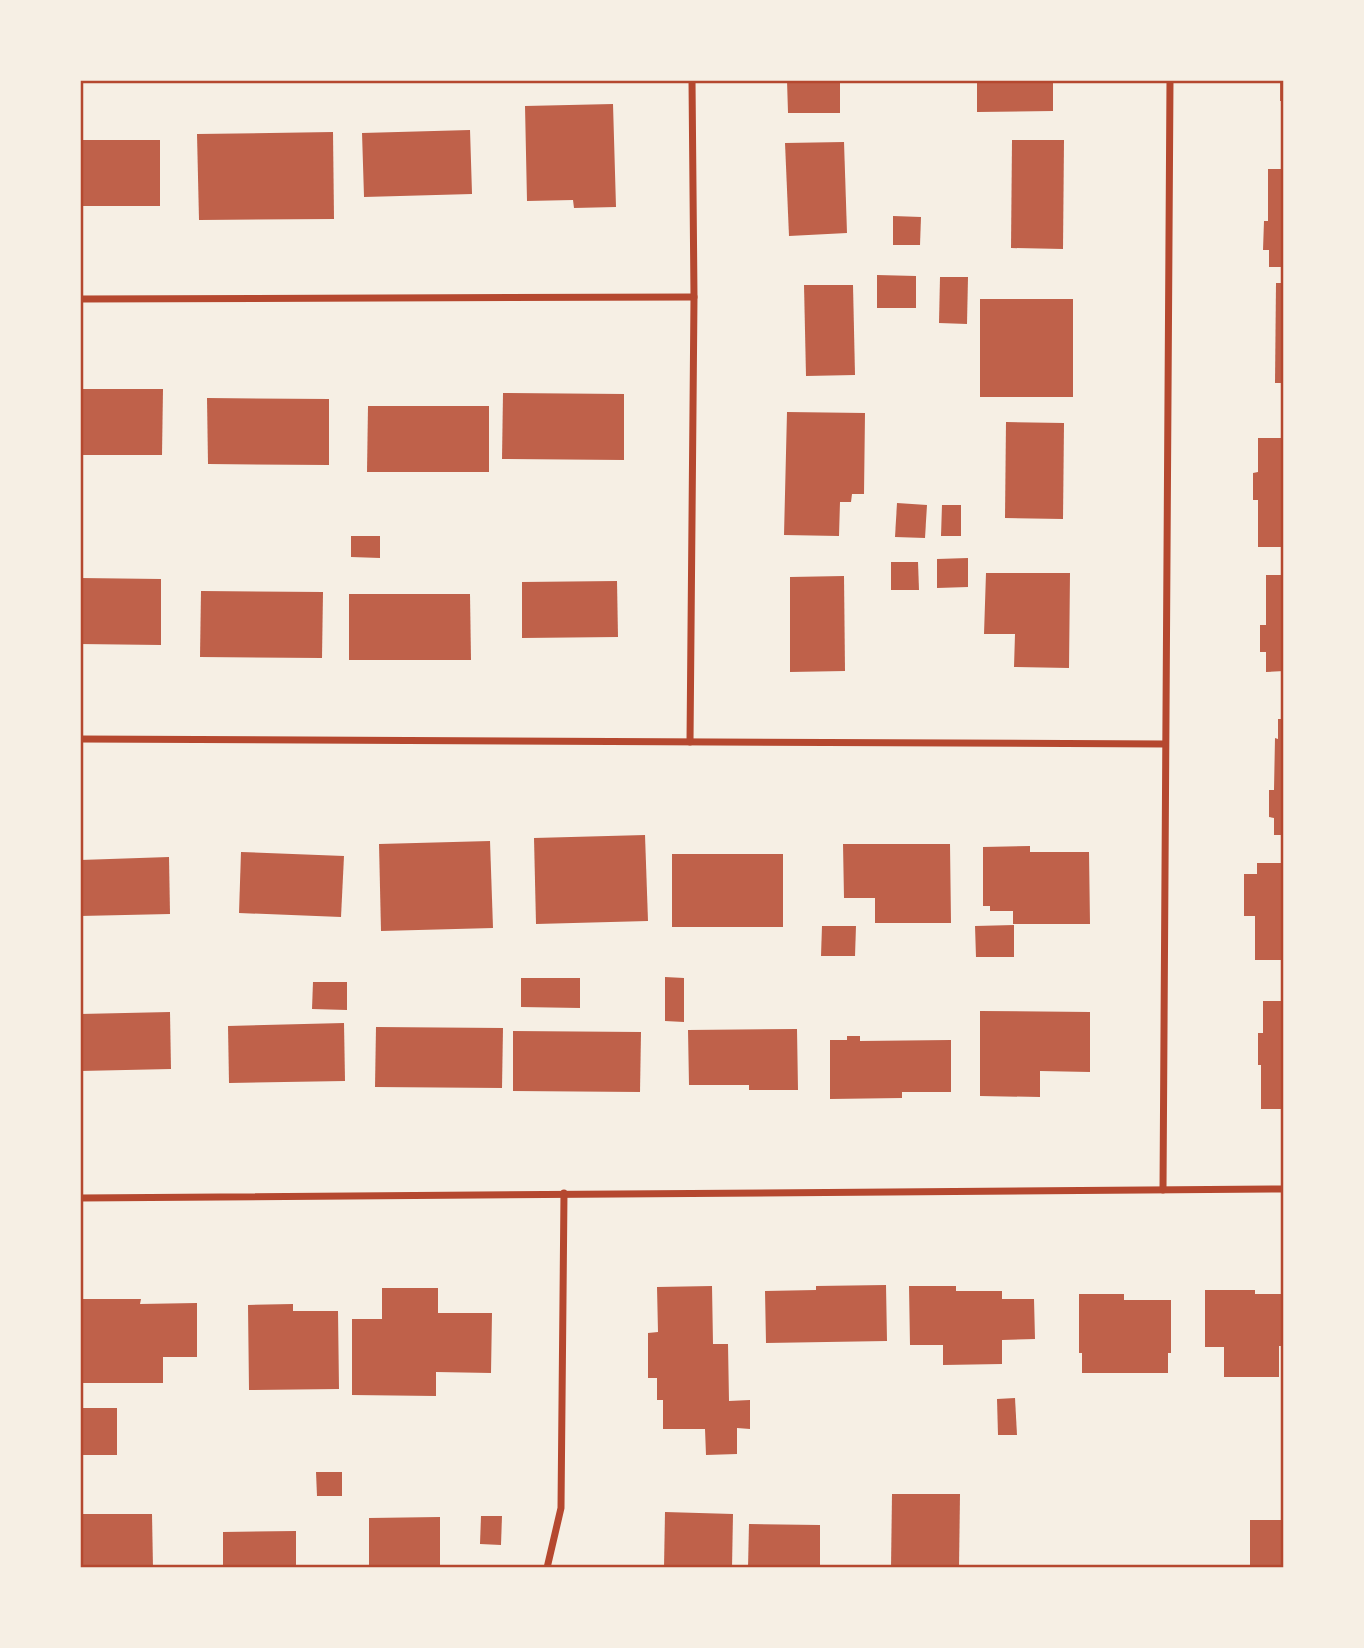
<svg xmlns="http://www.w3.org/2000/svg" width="1364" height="1648" font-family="Mulish,sans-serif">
  <rect width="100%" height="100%" fill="#f6efe4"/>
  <g fill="#bf614a">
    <polygon points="787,80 840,80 840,113 788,113"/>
    <polygon points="977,80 1053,80 1053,111 977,112"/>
    <rect x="1280" y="80" width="4" height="21"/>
    <polygon points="613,104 616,207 574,208 573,200 527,201 525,106"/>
    <polygon points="470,130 472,194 364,197 362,133"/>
    <polygon points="333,132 334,219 199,220 197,134"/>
    <rect x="80" y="140" width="80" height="66"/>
    <polygon points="1012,140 1064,140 1063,249 1011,248"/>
    <polygon points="844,142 847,233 789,236 785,143"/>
    <polygon points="1268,169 1284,169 1284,267 1269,267 1269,250 1263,250 1264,221 1268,221"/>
    <polygon points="893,216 921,217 920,245 893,245"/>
    <polygon points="877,275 916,276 916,308 877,308"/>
    <polygon points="940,277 968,277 967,324 939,323"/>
    <polygon points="1276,283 1284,283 1284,383 1275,383"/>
    <polygon points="804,285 853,285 855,375 806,376"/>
    <rect x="980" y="299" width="93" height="98"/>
    <polygon points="80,389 163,389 162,455 80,455"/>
    <polygon points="503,393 624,394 624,460 502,459"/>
    <polygon points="207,398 329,399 329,465 208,464"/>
    <polygon points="368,406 489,406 489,472 367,472"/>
    <polygon points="787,412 865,413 864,494 852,494 851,502 840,502 839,536 784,535"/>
    <polygon points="1006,422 1064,423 1063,519 1005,518"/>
    <polygon points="1258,438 1284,438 1284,547 1258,547 1258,500 1253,500 1253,473 1258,472"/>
    <polygon points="897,503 927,505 925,538 895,537"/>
    <polygon points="942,505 961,505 961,536 941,536"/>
    <polygon points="351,536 380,536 380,558 351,557"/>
    <polygon points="968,558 968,587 937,588 937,559"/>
    <polygon points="891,562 918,562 919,590 891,590"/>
    <polygon points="986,573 1070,573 1069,668 1014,667 1015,634 984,634"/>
    <polygon points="1266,575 1284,575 1284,671 1266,672 1266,652 1260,652 1260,625 1266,625"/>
    <polygon points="844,576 845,671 790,672 790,577"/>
    <polygon points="80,578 161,579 161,645 80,644"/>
    <polygon points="617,581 618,637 522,638 522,582"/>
    <polygon points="201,591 323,592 322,658 200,657"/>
    <polygon points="349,594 470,594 471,660 349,660"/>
    <polygon points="1278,719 1284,719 1284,835 1274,835 1274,818 1269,817 1269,790 1274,790 1275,738 1278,739"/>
    <polygon points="645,835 648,921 536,924 534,838"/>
    <polygon points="490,841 493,928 381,931 379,844"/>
    <polygon points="843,844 950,844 951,923 875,923 875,898 844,898"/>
    <polygon points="1030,846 1030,852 1089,852 1090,924 1013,924 1013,911 990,911 990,906 983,906 983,847"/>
    <polygon points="241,852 344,856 341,917 239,913"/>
    <rect x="672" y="854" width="111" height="73"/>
    <polygon points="169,857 170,914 80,916 80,860"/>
    <polygon points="1257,863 1284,863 1284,960 1255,960 1255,916 1244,916 1244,874 1257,874"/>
    <polygon points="1014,925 1014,957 976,957 975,926"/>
    <polygon points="822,926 856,926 855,956 821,956"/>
    <polygon points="665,977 684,978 684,1022 665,1021"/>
    <polygon points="521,978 580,978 580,1008 521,1007"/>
    <polygon points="313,982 347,982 347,1010 312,1009"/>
    <polygon points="1263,1001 1284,1001 1284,1109 1261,1109 1261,1065 1258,1065 1258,1033 1263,1033"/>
    <polygon points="980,1011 1090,1012 1090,1072 1040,1071 1040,1097 980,1096"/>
    <polygon points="170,1012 171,1069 80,1071 80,1014"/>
    <polygon points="344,1023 345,1081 229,1083 228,1026"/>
    <polygon points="376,1027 503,1028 502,1088 375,1087"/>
    <polygon points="797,1029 798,1090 749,1090 749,1085 689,1085 688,1030"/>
    <polygon points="513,1031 641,1032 640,1092 513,1091"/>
    <polygon points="847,1036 860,1036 860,1041 951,1040 951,1092 902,1092 902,1098 830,1099 830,1040 847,1040"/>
    <polygon points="886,1285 887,1341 766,1343 765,1291 816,1290 816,1286"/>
    <polygon points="712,1286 713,1344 728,1344 729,1401 750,1400 750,1429 737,1428 737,1454 706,1455 705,1429 663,1429 663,1400 657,1400 657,1378 648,1378 648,1333 658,1332 657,1287"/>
    <polygon points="909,1286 956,1286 956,1291 1002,1291 1002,1299 1034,1299 1035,1339 1002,1340 1002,1364 943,1365 943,1345 910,1345"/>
    <polygon points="382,1288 438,1288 438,1313 492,1313 491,1373 436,1372 436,1396 352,1395 352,1319 382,1319"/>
    <polygon points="1205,1290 1255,1290 1255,1294 1284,1294 1284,1346 1279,1346 1279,1377 1224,1377 1224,1347 1205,1347"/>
    <polygon points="1079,1294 1124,1294 1124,1300 1171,1300 1171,1353 1168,1353 1168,1373 1082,1373 1082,1353 1079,1353"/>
    <polygon points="80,1299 141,1299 140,1304 197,1303 197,1357 163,1357 163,1383 80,1383"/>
    <polygon points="293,1304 293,1311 338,1311 339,1389 249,1390 248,1305"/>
    <polygon points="1015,1398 1017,1435 998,1435 997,1399"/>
    <rect x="80" y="1408" width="37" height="47"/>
    <polygon points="316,1472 342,1472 342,1496 317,1496"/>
    <polygon points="892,1494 960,1494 959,1568 891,1568"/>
    <polygon points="665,1512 733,1514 732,1568 664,1568"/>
    <polygon points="80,1514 152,1514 153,1568 80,1568"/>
    <polygon points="481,1516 502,1516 501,1545 480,1544"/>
    <polygon points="440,1517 440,1568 369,1568 369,1518"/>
    <rect x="1250" y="1520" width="34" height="47"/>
    <polygon points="749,1524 820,1525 820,1568 748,1568"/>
    <polygon points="296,1531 296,1568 223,1568 223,1532"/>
  </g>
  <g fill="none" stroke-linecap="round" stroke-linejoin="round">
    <g stroke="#b5482f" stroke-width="7">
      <polyline points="80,299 694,297"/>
      <polyline points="80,739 1165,744"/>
      <polyline points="690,742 694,297 692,80"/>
      <polyline points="1163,1190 1170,80"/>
      <polyline points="80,1198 1284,1189"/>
      <polyline points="547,1568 561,1508 564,1193"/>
    </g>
  </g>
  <rect width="1364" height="1648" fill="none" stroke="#f6efe4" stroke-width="164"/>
  <rect x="82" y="82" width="1200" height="1484" fill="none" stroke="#b5482f" stroke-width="2.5"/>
</svg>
